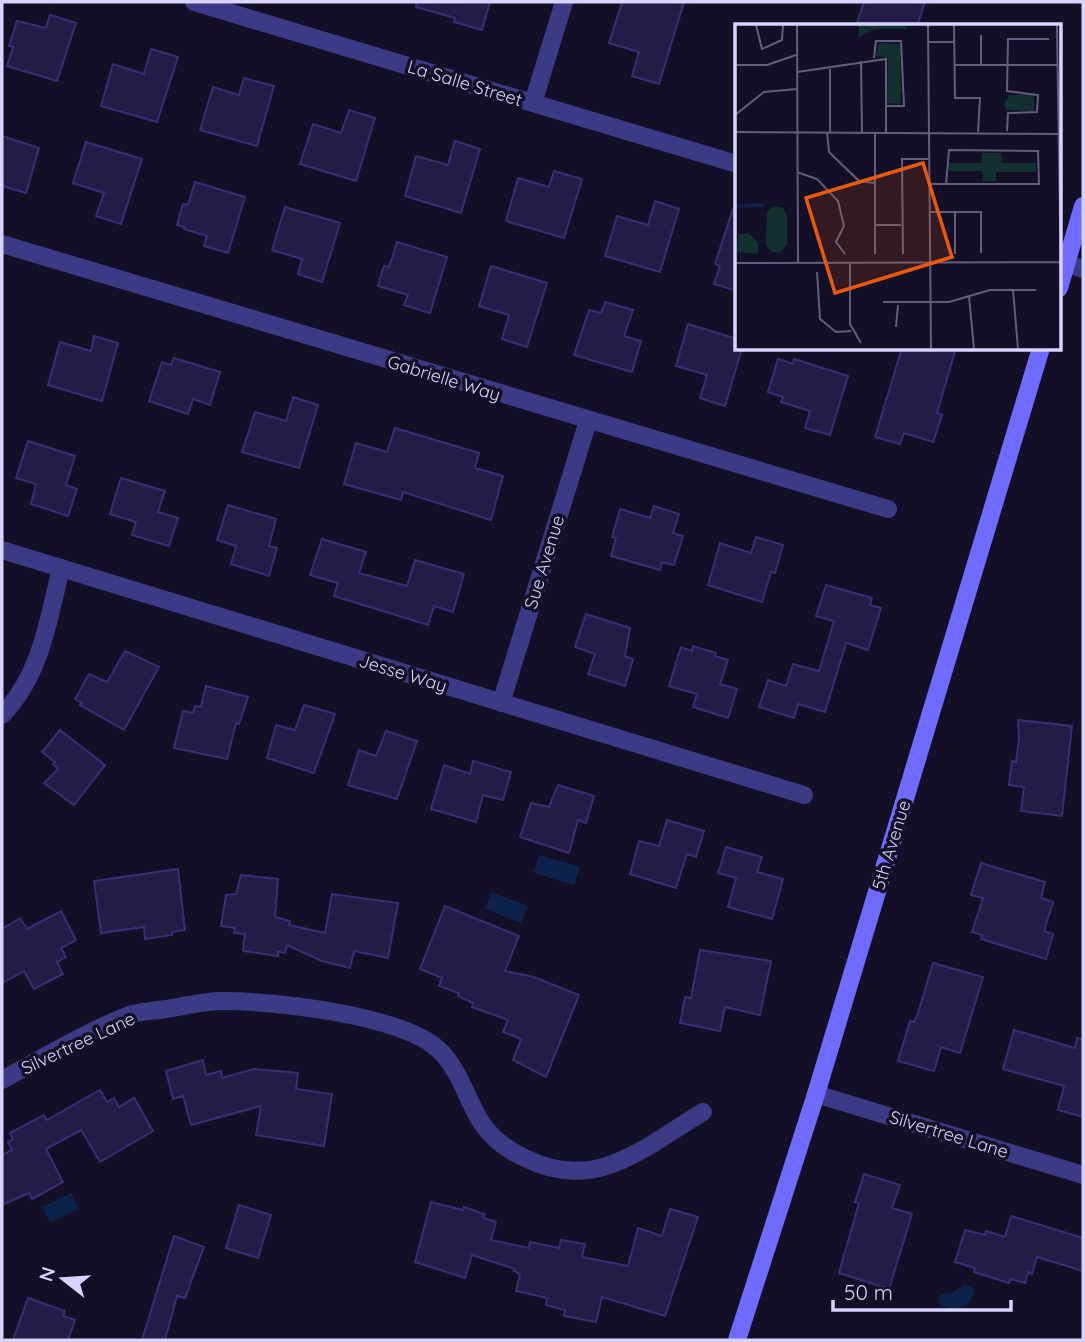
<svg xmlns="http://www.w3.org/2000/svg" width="1085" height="1342" font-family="Quicksand,sans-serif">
  <rect width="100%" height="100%" fill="#130f26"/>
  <g fill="#0c2248">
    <polygon points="539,855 580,867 574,885 534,873"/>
    <polygon points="492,892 528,906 521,923 485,909"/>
    <polygon points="71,1193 79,1209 50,1223 42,1207"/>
    <path d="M964,1285L971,1286L975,1290C971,1309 955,1313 940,1304L938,1300L940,1294L952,1293Z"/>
  </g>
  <g fill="#241b47" stroke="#3b2d73" stroke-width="2">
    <polygon points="417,2 490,2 482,30 454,22 455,18 416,7"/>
    <polygon points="622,2 684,2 659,84 632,76 639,52 609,43"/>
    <polygon points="864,2 925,2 917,26 856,26"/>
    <polygon points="50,15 76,23 57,81 7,66 13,47 9,46 17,21 46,28"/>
    <polygon points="151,49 178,57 157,122 101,106 113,64 144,74"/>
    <polygon points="244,78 274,86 257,146 200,130 213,87 239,95"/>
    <polygon points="349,110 375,118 356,181 300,164 313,124 341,133"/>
    <polygon points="2,136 39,148 26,193 2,186"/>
    <polygon points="455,141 480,149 461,213 405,196 416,156 448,165"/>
    <polygon points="86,142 142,159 121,224 96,216 104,193 73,183"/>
    <polygon points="554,171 582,179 564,238 506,221 518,178 549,187"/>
    <polygon points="195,182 245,197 228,253 204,246 207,236 184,229 185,227 177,225 183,204 188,205"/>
    <polygon points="655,201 679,209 660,272 605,256 617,216 648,225"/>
    <polygon points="285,207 340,223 322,282 298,274 302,259 272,250"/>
    <polygon points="733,209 737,210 737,291 714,284 720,266 715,264"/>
    <polygon points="397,242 447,257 430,313 404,305 408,295 378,286 384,266 389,267"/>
    <polygon points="491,266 547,283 527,347 502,339 509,315 479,306"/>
    <polygon points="605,302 633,310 624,336 641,341 632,372 574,355 589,310 601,313"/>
    <polygon points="688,324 737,339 737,348 742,348 725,406 700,398 707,375 676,366"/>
    <polygon points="94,336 118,343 102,401 48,385 60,342 91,351"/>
    <polygon points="902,348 956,348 937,413 942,415 933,442 904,433 900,444 875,437"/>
    <polygon points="174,358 220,372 210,405 193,399 188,414 149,401 162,362 171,365"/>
    <polygon points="778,359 793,364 794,359 848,376 830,435 805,428 810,411 781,402 783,397 768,392"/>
    <polygon points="293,397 318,405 299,468 242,452 255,412 286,421"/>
    <polygon points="395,428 479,453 475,468 503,476 491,520 403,492 401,500 344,484 356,443 387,452"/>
    <polygon points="28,441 75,456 66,485 77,489 68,516 31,504 36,484 16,478"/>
    <polygon points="121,478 165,491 158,512 178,518 169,546 132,535 136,522 110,514"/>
    <polygon points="228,505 276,519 269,546 277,548 269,576 231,564 236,546 217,540"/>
    <polygon points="654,506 679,514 673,533 683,536 674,565 662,562 660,570 611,556 616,538 612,537 620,509 650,518"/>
    <polygon points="756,537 783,545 775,573 771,572 762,602 708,585 720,543 751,553"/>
    <polygon points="322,539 366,552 359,573 407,586 415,560 464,574 453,612 434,606 428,625 334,596 338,583 310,575"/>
    <polygon points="826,585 872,598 870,605 881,608 868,650 846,643 825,712 798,704 794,718 759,707 768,680 786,686 793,664 819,671 834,621 816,616"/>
    <polygon points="586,614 630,628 625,656 633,659 625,686 588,674 595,654 575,647"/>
    <polygon points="693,646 716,653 715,656 728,660 720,684 737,689 728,718 693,707 697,694 669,686 681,647 692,651"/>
    <polygon points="125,651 159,667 124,730 80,705 82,703 75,699 89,674 107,682"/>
    <polygon points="206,686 248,697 239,724 236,723 227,759 174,748 183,711 193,713 195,706 201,707"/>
    <polygon points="304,705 335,714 314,773 267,758 276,725 295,730"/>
    <polygon points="1018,720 1072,726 1062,816 1021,811 1024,787 1009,785 1012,761 1016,762 1019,739"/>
    <polygon points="60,730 105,765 74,805 44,783 58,769 53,764 55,762 42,752"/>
    <polygon points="386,731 417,741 397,799 348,785 359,750 376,756"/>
    <polygon points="473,761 511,772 503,800 483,795 476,822 431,809 444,765 470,774"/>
    <polygon points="558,785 594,796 586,823 578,820 569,853 520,837 531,803 549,807"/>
    <polygon points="667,820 704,831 696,857 687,854 676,888 630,874 639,841 659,846"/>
    <polygon points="726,847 762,857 757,872 783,879 772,919 728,907 736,878 718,873"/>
    <polygon points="981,863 1045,882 1041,898 1053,902 1044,931 1053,934 1046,959 981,939 982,935 972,932 983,898 971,895"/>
    <polygon points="178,869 185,930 172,932 172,935 145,939 144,927 101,933 94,881"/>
    <polygon points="241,875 278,879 275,917 290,921 289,925 325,933 332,894 398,903 388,958 354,951 350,968 322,961 287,945 285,953 278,952 278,956 243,951 245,934 234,933 235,928 221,926 226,895 236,894"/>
    <polygon points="445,906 519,936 505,971 534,977 579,995 546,1077 513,1060 521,1039 503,1032 508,1020 472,1007 473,1003 458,996 459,993 439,986 442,978 420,969"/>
    <polygon points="61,911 76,940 61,948 66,957 57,962 63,974 34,989 24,971 2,983 2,929 20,918 27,929"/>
    <polygon points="700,950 771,961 760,1015 725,1007 720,1031 680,1023 685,997 691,998"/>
    <polygon points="933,963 983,977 960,1053 941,1047 934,1071 898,1061 910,1021 914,1022 918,1013"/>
    <polygon points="1014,1030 1075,1048 1077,1038 1083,1039 1083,1117 1058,1110 1064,1086 1003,1069"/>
    <polygon points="203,1060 206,1075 221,1071 222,1078 254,1069 298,1073 296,1089 332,1094 324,1146 256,1135 261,1106 191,1125 183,1096 173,1099 166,1071"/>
    <polygon points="100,1090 107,1102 114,1098 119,1107 134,1098 153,1131 100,1162 81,1130 46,1149 63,1182 32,1199 29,1193 2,1205 2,1155 12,1150 8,1142 13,1139 10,1133 44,1115 47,1120"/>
    <polygon points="864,1174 900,1185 892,1208 912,1214 889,1289 839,1273 859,1203 855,1202"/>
    <polygon points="431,1202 463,1210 464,1207 485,1214 483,1218 496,1222 491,1240 529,1248 530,1242 559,1248 561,1240 585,1244 582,1257 628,1266 638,1228 662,1236 670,1209 698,1217 665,1316 602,1297 596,1322 564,1316 565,1310 546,1305 547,1298 516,1291 520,1274 514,1271 515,1269 472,1255 465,1278 415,1262"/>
    <polygon points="239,1205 271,1215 258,1258 226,1248"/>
    <polygon points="1011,1216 1083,1238 1083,1271 1037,1257 1032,1274 1028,1272 1025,1283 1011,1279 1009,1283 974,1272 975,1268 955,1262 965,1230 985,1235 986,1231 1005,1237"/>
    <polygon points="174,1236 204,1247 185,1298 177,1296 165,1340 142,1340"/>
    <polygon points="28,1298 65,1311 63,1316 75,1320 68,1340 13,1340"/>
  </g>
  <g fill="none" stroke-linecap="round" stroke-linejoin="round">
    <g stroke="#3d3a85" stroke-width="18">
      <polyline points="194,2 737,164"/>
      <polyline points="533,103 564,2"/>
      <polyline points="2,244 888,509"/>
      <polyline points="1059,261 1083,269"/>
      <polyline points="2,550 804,795"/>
      <polyline points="501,703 588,421"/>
      <path d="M2,715C41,675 48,621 61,568"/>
      <path d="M2,1080C43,1058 86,1032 129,1015C140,1011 154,1011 166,1009C184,1006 205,1001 223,1001C275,1001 400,1015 438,1049C459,1068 466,1098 481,1122C492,1139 507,1150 525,1158C596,1194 644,1147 703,1112"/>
      <polyline points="816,1094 1083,1175"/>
    </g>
    <g stroke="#6f6bff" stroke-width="18">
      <polyline points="1059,288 1083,206"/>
      <polyline points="737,1340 816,1094 1041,348"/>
    </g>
  </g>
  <g text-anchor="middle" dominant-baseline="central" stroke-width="7" stroke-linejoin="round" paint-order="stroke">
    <g font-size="18" fill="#d9d4ff" stroke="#130f26">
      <text transform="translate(465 83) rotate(17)">La Salle Street</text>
      <text transform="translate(444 378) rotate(17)">Gabrielle Way</text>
      <text transform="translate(544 562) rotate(-73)">Sue Avenue</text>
      <text transform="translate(403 673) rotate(17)">Jesse Way</text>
      <text transform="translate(891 845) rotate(-73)">5th Avenue</text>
      <text transform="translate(78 1043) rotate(-25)">Silvertree Lane</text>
      <text transform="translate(949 1134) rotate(17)">Silvertree Lane</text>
    </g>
  </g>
  <g transform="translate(735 24)">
    <rect width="326" height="326" fill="#130f26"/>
    <path d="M124,1H171V5H140L124,13ZM144,19L165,20L166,80L152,79L153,35L141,31ZM299,70V87L272,86L269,81L274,71ZM247,129H266L267,139H301V148H261V157H248L247,147H214V139H247ZM39,182L48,184L52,192V221L45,229L36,228L31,221L32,188ZM14,209L23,219V230L2,228L3,210Z" fill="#12302f"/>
    <path fill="none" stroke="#0c2248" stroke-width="3.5" d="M0,182L29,181"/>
    <path fill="none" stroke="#625e7d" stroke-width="2" d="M21,1L27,25L47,16L48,1M62,1L63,238M193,1L196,325M219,1L220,74H245L243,108M322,1L326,262M193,18H219M139,34L141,17H166L169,82H151M126,37L127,108M0,41H32L61,31M219,41H322M246,41V11M95,45V108M62,48L151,35V108M0,91L29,68L62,65M272,107L273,89L302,88L303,71L272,67L273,15H314M0,108L326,110M92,108L94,128L124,157L140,159M140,108V230M62,148L82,155L103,177L109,202L101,218L110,230M193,160H304L303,127L214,126L211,160M194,188H246V229M220,188V230M140,201H166M168,230L167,135H193M0,239L326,238M115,239V300L126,319M82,248L85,295L101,308L116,307M278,266L283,325M234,272L239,325M148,278H214L255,266H301M161,303L163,281"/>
    <path fill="#e8590c" fill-opacity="0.15" stroke="#e8590c" stroke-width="3.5" d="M188,139L217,233L100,269L71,174Z"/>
    <rect width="326" height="326" fill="none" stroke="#d9d4ff" stroke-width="3.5"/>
  </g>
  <rect width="1085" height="1342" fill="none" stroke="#d9d4ff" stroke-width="7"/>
  <g transform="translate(63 1279) rotate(287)" stroke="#130f26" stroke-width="5" paint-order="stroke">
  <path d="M0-5L12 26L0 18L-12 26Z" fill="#d9d4ff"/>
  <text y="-10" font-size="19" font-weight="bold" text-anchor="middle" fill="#d9d4ff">N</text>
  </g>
  <path d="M833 1300v10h178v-10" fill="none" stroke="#d9d4ff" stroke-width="3.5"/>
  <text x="844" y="1300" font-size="21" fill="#d9d4ff" stroke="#130f26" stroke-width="5" paint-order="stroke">50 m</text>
</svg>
